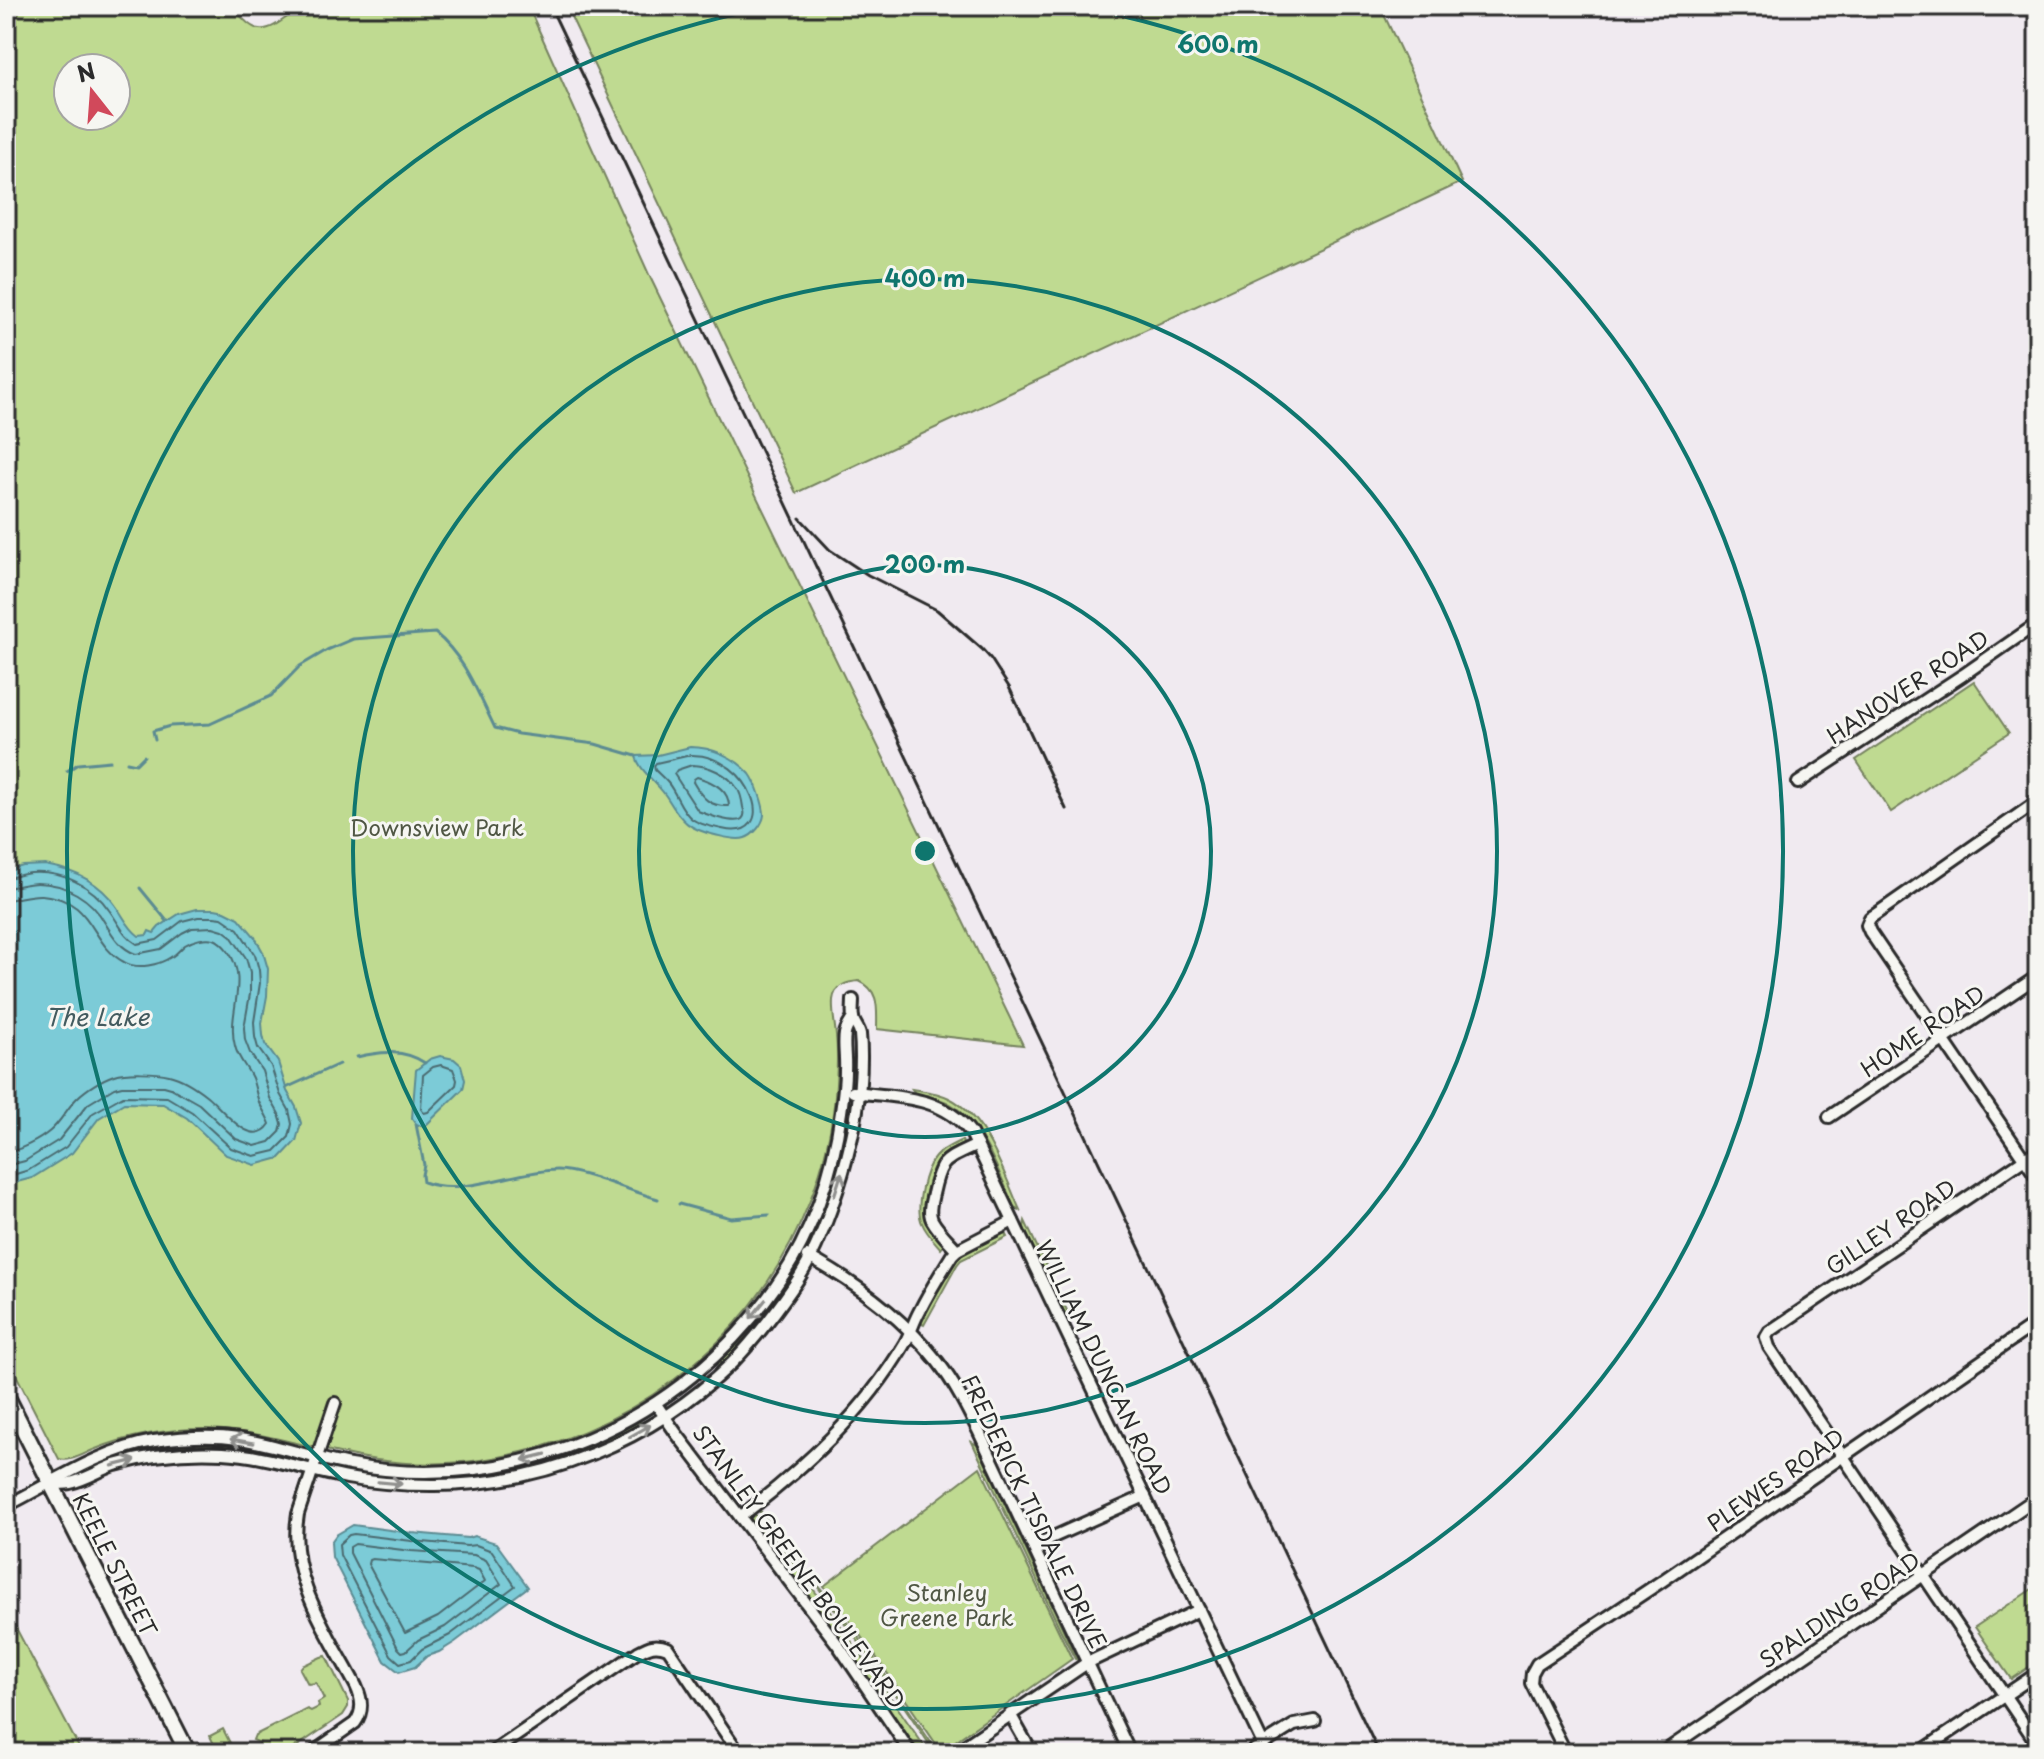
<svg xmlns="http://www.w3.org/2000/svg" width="2044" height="1759" font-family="'Playpen Sans',sans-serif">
  <rect width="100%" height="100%" fill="#f0eaf0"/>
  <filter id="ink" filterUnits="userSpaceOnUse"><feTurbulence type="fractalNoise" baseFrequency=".0125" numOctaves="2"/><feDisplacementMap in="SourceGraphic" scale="16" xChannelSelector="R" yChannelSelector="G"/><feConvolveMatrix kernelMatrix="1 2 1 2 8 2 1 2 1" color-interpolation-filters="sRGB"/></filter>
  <g filter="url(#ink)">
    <g fill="#bfda91" stroke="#75825e" stroke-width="2" fill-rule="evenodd">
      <path d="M6,6H233C260,45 270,28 303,6H528L651,279L1023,1045L877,1029C877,1009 880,990 859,981C847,982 835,985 833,1000C832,1012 835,1024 836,1036C838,1052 837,1068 836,1084C831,1164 799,1244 750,1306C663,1416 517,1480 377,1460C319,1452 263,1430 205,1429C167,1429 127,1436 93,1450C81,1455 70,1462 59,1459L6,1355ZM68,68H116V116H68Z"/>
      <polygon points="566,6 1380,6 1462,182 796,493"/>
      <polygon points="1974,681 2009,733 1891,812 1856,760"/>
      <path d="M912,1089C925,1091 938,1092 949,1098C986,1116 1004,1174 1020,1210L1014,1207C1001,1177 981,1122 952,1105C941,1098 928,1096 915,1093Z"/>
      <path d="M962,1140L963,1144C956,1148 947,1151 941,1157C930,1166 921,1205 925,1218C928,1229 937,1237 944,1245L941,1249C934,1241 926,1233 922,1223C915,1208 924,1169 935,1157C942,1149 952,1145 962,1140Z"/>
      <polygon points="1025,1221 1071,1319 1066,1316 1025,1231 1024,1227"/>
      <path d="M1005,1233L1007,1237L961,1260L957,1265L924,1325L920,1323C931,1303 946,1266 965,1253C977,1245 992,1240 1005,1233Z"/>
      <path d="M789,1273L792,1275C770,1308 748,1339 719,1366L716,1364L765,1309Z"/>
      <path d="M639,1420L641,1424C555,1471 470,1486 374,1477V1474C467,1483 557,1467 639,1420Z"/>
      <polygon points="972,1442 977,1445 1077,1659 1075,1659 1060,1629"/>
      <path d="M187,1443L231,1444L252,1447V1451C208,1445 168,1445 125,1457L124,1453L160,1446Z"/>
      <polygon points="980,1467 1072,1659 941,1751 879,1661 824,1586"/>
      <path d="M759,1509L870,1652L938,1753H935C881,1669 820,1588 758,1510Z"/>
      <polygon points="754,1513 834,1616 929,1753 920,1753 839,1635 753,1524 751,1518"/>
      <polygon points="2038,1585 2038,1661 2011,1679 1975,1627"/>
      <polygon points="6,1609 82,1753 6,1753"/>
      <polygon points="326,1656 348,1701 348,1707 343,1715 287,1753 218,1753 210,1736 223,1729 233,1749 240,1751 242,1744 258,1748 260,1743 253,1740 255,1735 307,1709 311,1711 319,1707 318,1703 324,1699 316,1683 308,1684 300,1669 302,1666 321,1657"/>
    </g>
    <g fill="#7bcbd7" stroke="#5b8b92" stroke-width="2">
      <path d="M690,747C712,747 735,757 750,774C756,782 764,805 764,815C763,824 754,835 745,838C736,841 724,837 715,835C689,829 682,822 668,799C660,785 639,771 636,756L658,755Z"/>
      <path d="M45,865C74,870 99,881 116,906C124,917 128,928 139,936L147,935L149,931L154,933L159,927L179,914L197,909H215L225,911L239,918L255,937L263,952L268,969L267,996L262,1023L263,1035L265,1044L278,1062L287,1091L296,1107L301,1123L296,1141L280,1158L255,1165L226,1155L187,1118L163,1104L124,1103L99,1118L72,1153L32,1178L6,1185V871L23,866Z"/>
      <polygon points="440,1056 454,1059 461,1065 465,1080 463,1089 424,1127 416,1124 412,1118 416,1070 430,1059"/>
      <polygon points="353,1525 412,1533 468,1538 474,1536 496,1543 528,1587 455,1642 439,1652 427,1656 415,1667 399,1672 385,1661 332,1557 331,1542 336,1535"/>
    </g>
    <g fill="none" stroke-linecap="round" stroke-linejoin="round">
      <g stroke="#4b6b70" stroke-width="2">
        <path d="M691,755C752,754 782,843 722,829C713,827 700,825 692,819C681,811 677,794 668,783C664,778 659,774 655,770L654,766L656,763Z"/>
        <path d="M692,765C708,765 728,774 737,788C741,793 742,800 743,807C744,811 746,815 742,819C734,825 706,814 698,811L674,774L677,770Z"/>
        <path d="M697,777C711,781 729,789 729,806C710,807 702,798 693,782L694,779Z"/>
        <path d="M6,878C14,877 23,874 31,873C62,871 92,885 109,910C119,923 123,936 137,944L157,940L182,921L198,917H214L222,918L238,929L255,955L259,970L260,983L254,1022L255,1037L258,1048L271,1066L280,1094L289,1110L292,1124L289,1137L275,1151L254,1156L231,1148L192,1112L167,1097L123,1096L93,1113L66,1147L29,1170L6,1177"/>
        <path d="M6,888C17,887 26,883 37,883C65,883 92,899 105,923C113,936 121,949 136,954L161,949L182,933L192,928L213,927L223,930L231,936L246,958L250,972V994L244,1028L245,1040L250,1053L262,1071L270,1098L279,1114L282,1124L280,1132L270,1142L255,1146L236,1139L199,1104L171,1088L164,1086H122L114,1088L88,1104L59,1140L25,1161L6,1166"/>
        <path d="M6,900C18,899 30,894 42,895C96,900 89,944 124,962C138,970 159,965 171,957C177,954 180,949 185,945C193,940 205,937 214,939C220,941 224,946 228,951C250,981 226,1014 235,1046C238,1059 247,1067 252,1078C255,1086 256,1094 259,1102C262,1109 267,1116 270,1124C252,1151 222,1108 207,1096C197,1088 182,1078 169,1075C157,1072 126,1071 114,1075C102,1079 86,1089 77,1098C67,1108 61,1122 50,1131C37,1142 22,1148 6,1154"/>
        <polygon points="441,1065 453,1069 457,1080 456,1085 428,1112 424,1113 421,1109 423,1075 433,1067"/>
        <polygon points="354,1534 412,1541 467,1546 476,1545 492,1551 515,1586 450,1635 422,1649 411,1660 400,1663 391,1655 340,1555 339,1544 349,1535"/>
        <polygon points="355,1544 411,1551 474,1555 486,1560 501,1584 445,1627 418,1640 406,1651 402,1652 398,1648 350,1553 350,1547"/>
        <polygon points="372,1559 473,1568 479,1570 485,1581 438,1617 405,1633 368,1564 369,1560"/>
      </g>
      <g stroke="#5b8b92" stroke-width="3">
        <path d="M155,740L153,731L170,726L210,724L271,696L300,666L327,650L353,639L435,633C465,657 478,694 495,728L518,734L595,744L636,756"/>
        <polyline points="127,762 136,764 144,756"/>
        <polyline points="67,771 78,764 110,761"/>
        <polyline points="140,888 167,921"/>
        <path d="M357,1057C381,1051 404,1049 425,1063"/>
        <polyline points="286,1088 339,1064"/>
        <path d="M416,1124L424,1165L422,1175L423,1182C463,1197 516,1170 557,1170C582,1170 632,1192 658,1199"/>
        <polyline points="679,1204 731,1218 769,1215"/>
      </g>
      <g stroke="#2b2b2b" stroke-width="16">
        <g id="street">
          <polyline points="1798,783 1963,675 2038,623"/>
          <polyline points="2038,801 1876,914 1870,918 1867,925 1870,932 2038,1179"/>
          <path d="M853,1092C896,1097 943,1095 971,1133L1263,1744"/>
          <polyline points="1829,1117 2038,976"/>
          <polyline points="2038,1150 1769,1332 1766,1337 1769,1347 2038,1745"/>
          <path d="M957,1250C949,1241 938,1231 932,1220C928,1212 931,1202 933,1194C941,1157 945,1161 977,1145"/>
          <path d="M807,1256C856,1283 903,1318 938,1362C955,1384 967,1408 979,1432L1130,1753"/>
          <polyline points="656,1404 676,1433 838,1645 911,1753"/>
          <path d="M52,1484C58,1484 64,1484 70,1483C85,1480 100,1470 115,1465C149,1455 187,1451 223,1453C265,1455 305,1470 347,1478C374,1483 403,1485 431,1485C542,1486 652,1441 732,1363C754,1341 782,1304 799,1278C823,1240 842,1181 852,1137C859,1107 863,1065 860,1034C859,1028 854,1024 853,1018C852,1013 853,1005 853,1000"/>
          <path d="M6,1506C54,1482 100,1450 154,1441C181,1437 211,1435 239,1439C276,1444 313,1459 350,1465C516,1496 681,1422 776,1286C812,1235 833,1173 841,1112C843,1098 845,1084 845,1070C846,1058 843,1045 845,1034C846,1028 850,1023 853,1018"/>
          <path d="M740,1517C804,1468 864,1413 905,1343C910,1334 913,1324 918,1314C928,1294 940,1274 952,1255L957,1250L1013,1221"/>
          <polyline points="1033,1546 1145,1496"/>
          <polyline points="1010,1714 1032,1753"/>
          <path d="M312,1753L355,1723C364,1711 362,1699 356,1686C328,1633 287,1577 298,1514L335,1403"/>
          <path d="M491,1753L638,1652C649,1646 655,1643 668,1648L739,1753"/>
          <polyline points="954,1753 1087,1663 1199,1610"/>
          <polyline points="1249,1753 1294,1725 1315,1721"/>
          <polyline points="1566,1753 1531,1683 1532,1673 1537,1664 1662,1581 2038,1322"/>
          <polyline points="1662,1753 2038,1497"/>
          <polyline points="1919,1753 2038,1673"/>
        </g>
      </g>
      <g stroke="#2b2b2b" stroke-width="20">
        <polyline id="secondary" points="6,1395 188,1753"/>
      </g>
      <use href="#street" stroke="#f6f6f2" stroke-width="10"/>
      <use href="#secondary" stroke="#f6f6f2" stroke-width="14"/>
      <g stroke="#2b2b2b" stroke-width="3">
        <polyline points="550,6 1379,1753"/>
        <polyline points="800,518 830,550 868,575 937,610 982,649 991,659 1009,687 1066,809"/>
      </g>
    </g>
    <defs><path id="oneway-shaft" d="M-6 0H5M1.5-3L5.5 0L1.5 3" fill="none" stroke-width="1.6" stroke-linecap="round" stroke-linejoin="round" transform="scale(2)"/></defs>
    <g stroke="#90908e">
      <use href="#oneway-shaft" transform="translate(838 1184) rotate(-72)"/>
      <use href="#oneway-shaft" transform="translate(758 1309) rotate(129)"/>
      <use href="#oneway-shaft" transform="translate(640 1431) rotate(-29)"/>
      <use href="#oneway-shaft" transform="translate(242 1441) rotate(-170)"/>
      <use href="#oneway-shaft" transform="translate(534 1457) rotate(166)"/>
      <use href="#oneway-shaft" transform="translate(124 1463) rotate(-14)"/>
      <use href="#oneway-shaft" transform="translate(390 1483) rotate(5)"/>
    </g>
  </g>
  <g fill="none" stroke="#0f766e" stroke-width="4">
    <circle cx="925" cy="851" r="286"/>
    <circle cx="925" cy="851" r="572"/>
    <path d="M1074 6A858 858 0 1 1 776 6"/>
  </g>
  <g text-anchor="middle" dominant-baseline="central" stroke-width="6" stroke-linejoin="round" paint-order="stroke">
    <g font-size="22" fill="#2b2b2b" stroke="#f6f6f2">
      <text transform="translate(1907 686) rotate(-33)">HANOVER ROAD</text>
      <text transform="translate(1922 1030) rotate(-34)">HOME ROAD</text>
      <text transform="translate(1890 1226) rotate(-34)">GILLEY ROAD</text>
      <text transform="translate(1105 1367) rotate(64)">WILLIAM DUNCAN ROAD</text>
      <text transform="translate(1775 1479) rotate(-35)">PLEWES ROAD</text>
      <text transform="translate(1035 1511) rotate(64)">FREDERICK TISDALE DRIVE</text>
      <text transform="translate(116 1564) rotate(63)">KEELE STREET</text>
      <text transform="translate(800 1566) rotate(54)">STANLEY GREENE BOULEVARD</text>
      <text transform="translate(1839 1609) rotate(-34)">SPALDING ROAD</text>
    </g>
    <g font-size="22" fill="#505744" stroke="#f6f6f2">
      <text x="437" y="826">Downsview Park</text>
      <text x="947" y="1591">Stanley<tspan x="947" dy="25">Greene Park</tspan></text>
    </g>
    <g font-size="24" font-style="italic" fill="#435b5f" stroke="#f6f6f2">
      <text x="97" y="1016">The Lake</text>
    </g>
  </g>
  <circle cx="925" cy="851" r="12" fill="#0f766e" stroke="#f6f6f2" stroke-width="4"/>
  <g font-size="24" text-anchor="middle" font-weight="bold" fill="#0f766e" stroke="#f6f6f2" stroke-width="6" stroke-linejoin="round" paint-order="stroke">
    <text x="1218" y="53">600 m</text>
    <text x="925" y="287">400 m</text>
    <text x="925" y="573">200 m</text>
  </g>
  <rect width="2044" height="1759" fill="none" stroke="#f6f6f2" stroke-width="32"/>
  <rect x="16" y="16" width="2012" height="1727" fill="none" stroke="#2b2b2b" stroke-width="3" filter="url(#ink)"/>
  <g transform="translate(92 92) rotate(343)"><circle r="38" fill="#f6f6f2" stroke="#a5a5a2" stroke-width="2"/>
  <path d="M0-6L14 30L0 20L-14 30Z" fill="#d1495b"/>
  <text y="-12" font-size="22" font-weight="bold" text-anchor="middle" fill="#2b2b2b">N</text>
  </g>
</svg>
